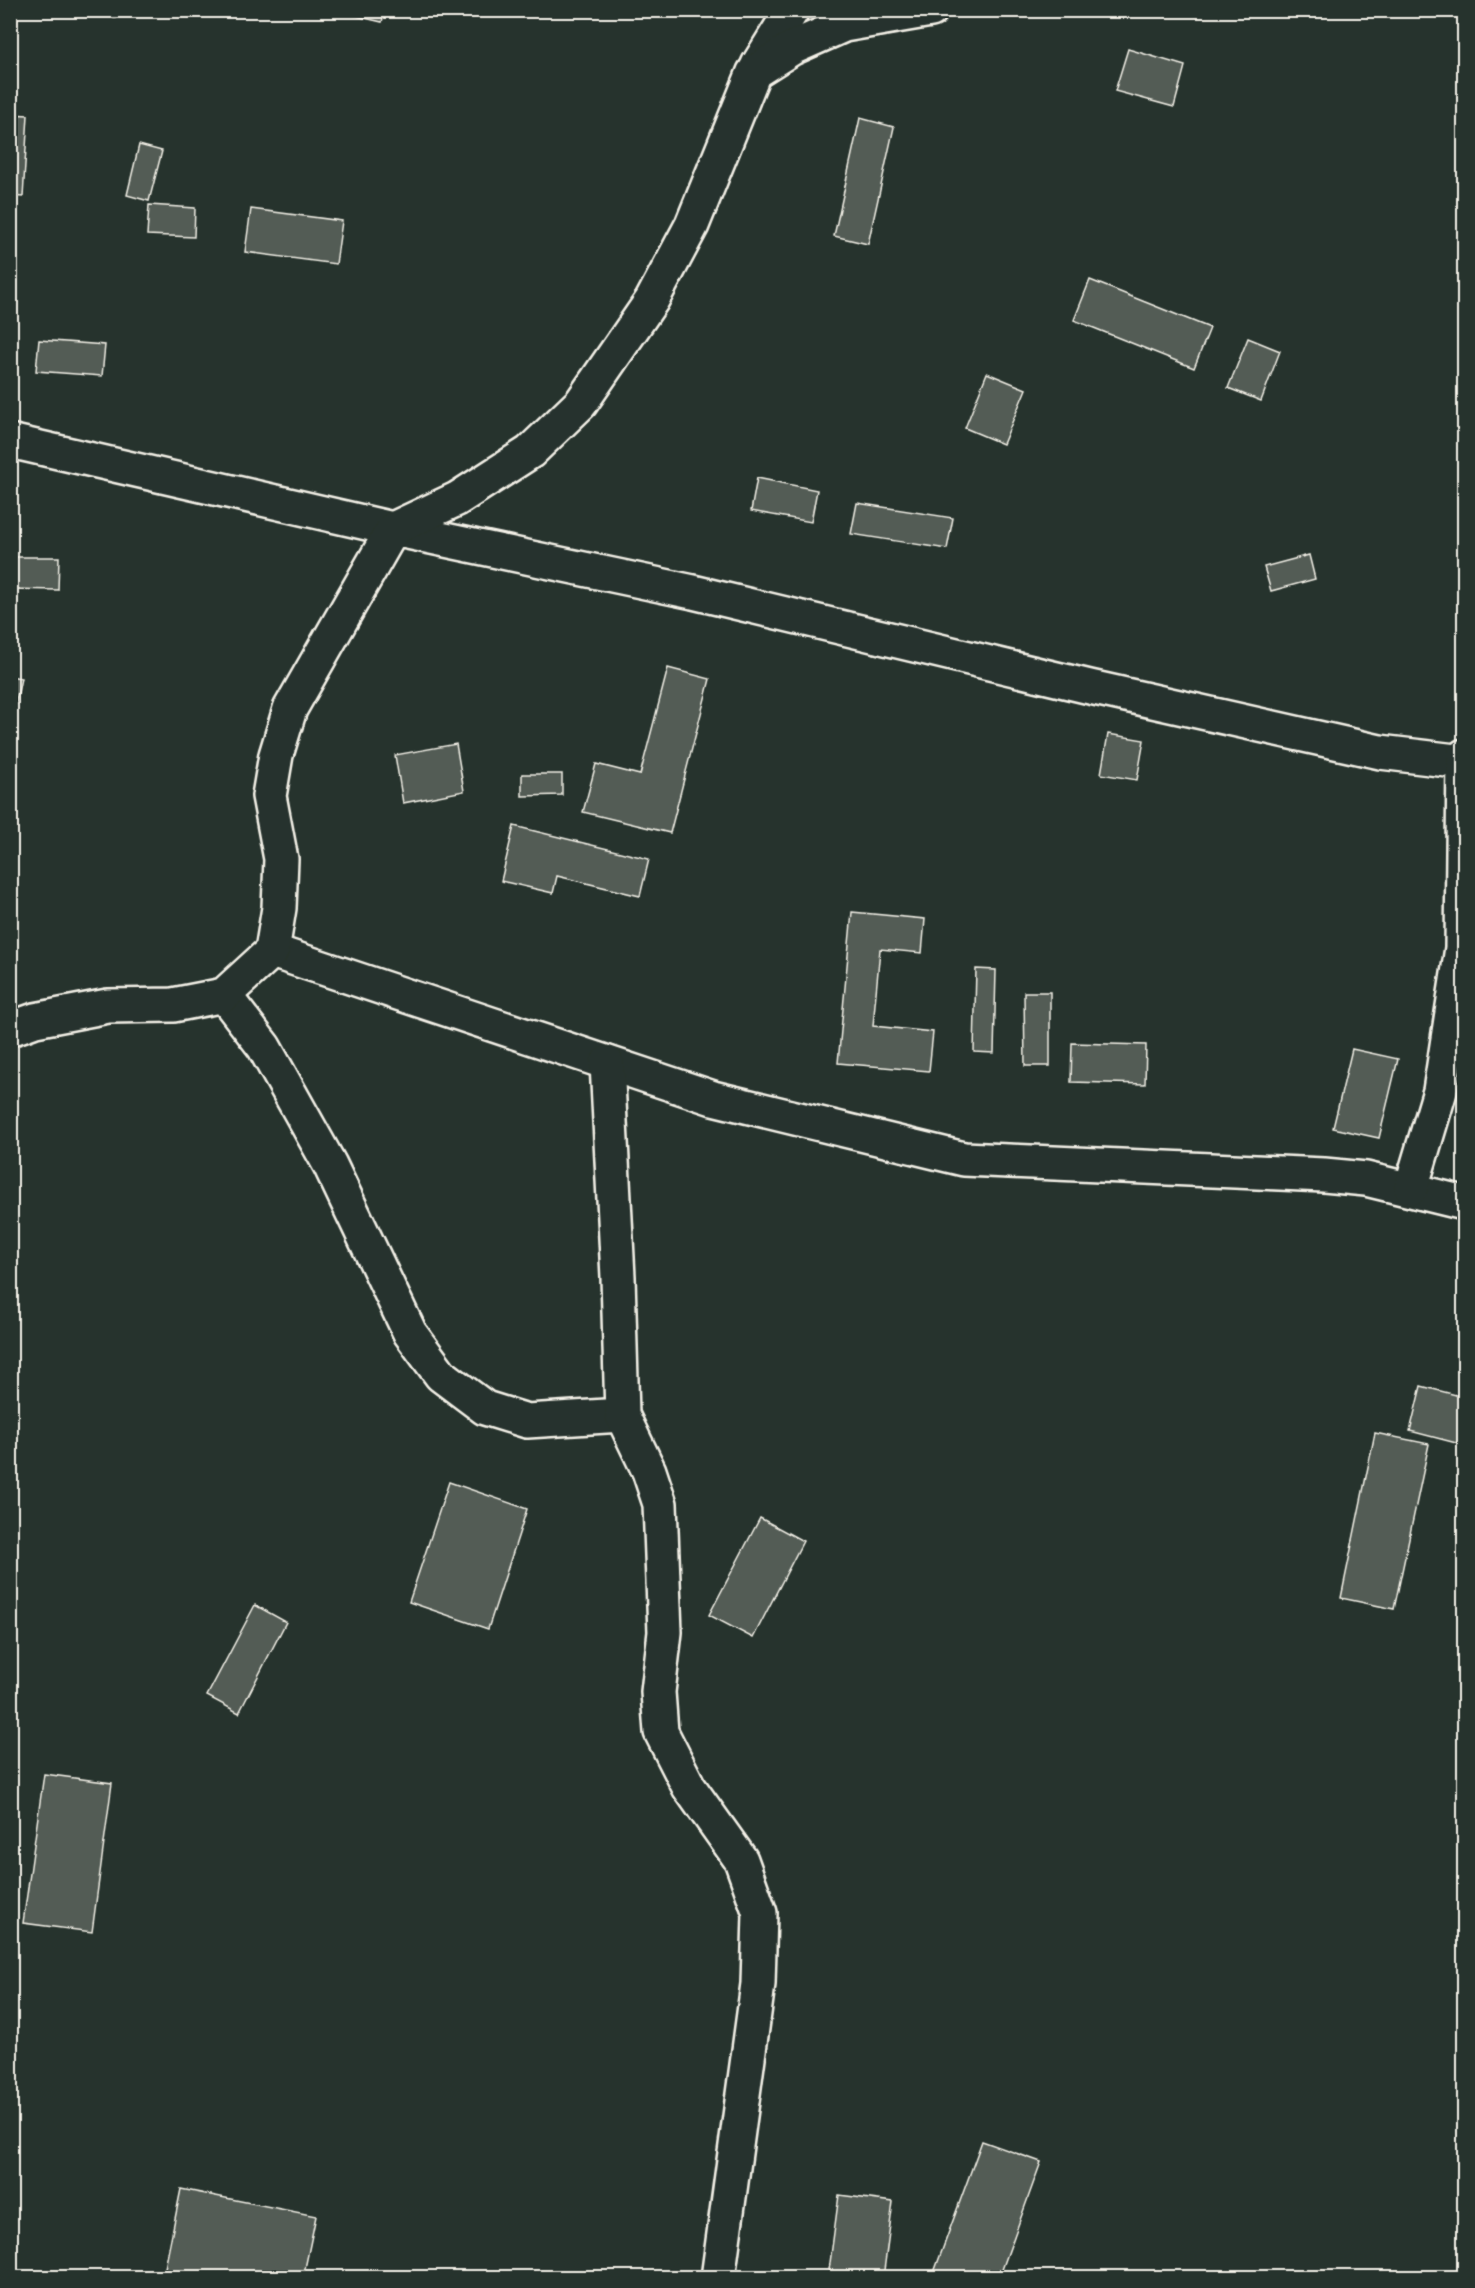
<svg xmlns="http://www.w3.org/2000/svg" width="1475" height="2288" font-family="'Architects Daughter',sans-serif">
  <rect width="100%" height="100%" fill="#26332d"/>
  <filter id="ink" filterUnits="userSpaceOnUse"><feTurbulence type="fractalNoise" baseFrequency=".0167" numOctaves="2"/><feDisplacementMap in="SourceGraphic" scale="12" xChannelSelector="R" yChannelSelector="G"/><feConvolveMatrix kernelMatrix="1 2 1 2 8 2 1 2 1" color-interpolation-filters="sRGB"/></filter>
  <g filter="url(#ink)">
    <g fill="#525c55" stroke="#f4f1e8" stroke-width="1.5">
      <polygon points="70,10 117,10 116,18"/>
      <polygon points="331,10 385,10 382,22"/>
      <polygon points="1128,49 1185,66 1174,107 1115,91"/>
      <polygon points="10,114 28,115 23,197 10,196"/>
      <polygon points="860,118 894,127 868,244 834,236"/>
      <polygon points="139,145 162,151 149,201 127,195"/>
      <polygon points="149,205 195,208 194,237 147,235"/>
      <polygon points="251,209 342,221 336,264 245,252"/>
      <polygon points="1090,280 1210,328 1194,368 1074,320"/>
      <polygon points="1248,338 1280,351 1261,401 1228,388"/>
      <polygon points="39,340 105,345 102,376 36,371"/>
      <polygon points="987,373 1026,389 1003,444 965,428"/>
      <polygon points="757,478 817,490 811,522 751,511"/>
      <polygon points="857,503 953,518 947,549 851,534"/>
      <polygon points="1309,555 1315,579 1271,591 1264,567"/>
      <polygon points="10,557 59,557 58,590 10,589"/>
      <polygon points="668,668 710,679 670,833 583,812 596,764 640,775"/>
      <polygon points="10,676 21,678 13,717 10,717"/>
      <polygon points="1108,734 1144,740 1137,780 1101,774"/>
      <polygon points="456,744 464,791 403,803 395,755"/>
      <polygon points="522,774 562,774 562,795 522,796"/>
      <polygon points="514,826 649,859 640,896 557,876 553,893 501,881"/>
      <polygon points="852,912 925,919 922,953 880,949 873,1026 933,1032 929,1071 838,1063"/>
      <polygon points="976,969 996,970 994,1053 974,1052"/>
      <polygon points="1024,992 1050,992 1050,1066 1025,1066"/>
      <polygon points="1072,1043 1146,1045 1145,1084 1071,1082"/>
      <polygon points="1352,1049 1398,1059 1379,1138 1333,1128"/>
      <polygon points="1421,1386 1464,1397 1464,1445 1410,1431"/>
      <polygon points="1375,1433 1429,1444 1394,1609 1341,1598"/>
      <polygon points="449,1482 527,1509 488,1629 409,1602"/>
      <polygon points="760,1518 803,1541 753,1638 709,1615"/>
      <polygon points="255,1605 286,1622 239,1713 207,1696"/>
      <polygon points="44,1774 112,1783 92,1932 23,1923"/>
      <polygon points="982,2141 1041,2162 999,2278 932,2278"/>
      <polygon points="181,2189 316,2216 303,2278 163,2278"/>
      <polygon points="839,2195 893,2202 883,2278 828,2278"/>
    </g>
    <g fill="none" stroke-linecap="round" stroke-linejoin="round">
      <g stroke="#f4f1e8" stroke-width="38">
        <g id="minor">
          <polyline points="758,65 792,10"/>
          <polyline points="10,441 393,529 693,592 1090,687 1380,752 1464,762"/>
          <polyline points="272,951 713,1098 964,1159 1324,1175 1366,1179 1464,1203"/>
          <polyline points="224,995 264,1047 330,1165 410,1333 441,1375 485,1408 527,1421 622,1415"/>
          <polyline points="10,1029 35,1020 108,1006 173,1005 224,995 272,951 279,908 281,859 269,796 276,755 290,709 393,529 457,499 530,452 581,403 652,300 692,225 754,72 792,48 844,25 931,10"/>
          <polyline points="607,1063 618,1277 622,1415 649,1471 660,1504 665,1632 658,1692 661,1732 689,1787 741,1860 760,1913 758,1984 718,2278"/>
          <polyline points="1411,1188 1440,1091 1462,948 1464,756"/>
        </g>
      </g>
      <use href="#minor" stroke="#26332d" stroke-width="33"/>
    </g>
  </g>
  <rect width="1475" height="2288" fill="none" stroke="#26332d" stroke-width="36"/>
  <rect x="18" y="18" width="1439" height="2252" fill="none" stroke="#f4f1e8" stroke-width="2" filter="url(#ink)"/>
</svg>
